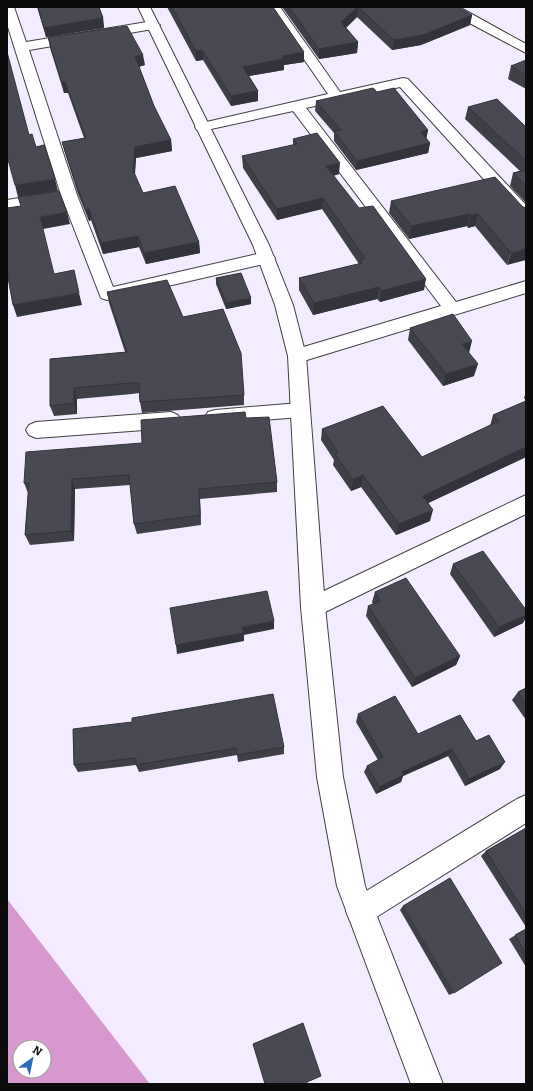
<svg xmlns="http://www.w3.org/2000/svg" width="533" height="1091" font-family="Bitter,serif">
  <rect width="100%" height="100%" fill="#f3ecfe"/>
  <path fill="#d797cf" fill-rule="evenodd" d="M7,899L150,1084H7ZM20,1047H44V1071H20Z"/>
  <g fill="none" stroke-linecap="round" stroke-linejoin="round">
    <g stroke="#3f3f3f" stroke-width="2">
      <g id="minor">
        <polygon points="7,7 14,7 26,42 153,21 160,25 153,29 29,50 77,195 113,287 266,252 272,254 275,258 272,262 107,300 101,298 61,195 7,24"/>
        <polygon points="268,7 280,7 340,92 403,78 408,79 526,205 526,220 520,219 400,87 306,108 456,302 526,281 526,293 297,363 290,361 288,356 290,351 441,306 293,111 202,131 197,130 195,127 197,124 202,123 328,94"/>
        <polygon points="444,7 459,7 526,44 526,53 445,10"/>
        <polygon points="49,193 55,195 57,198 55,201 7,210 7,200"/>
        <polygon points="300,403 307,405 310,410 307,415 300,417 215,424 208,422 205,417 208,412 215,410"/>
        <polygon points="171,412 178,415 181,420 178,425 171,428 36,438 29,435 26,430 29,425 36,422"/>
        <polygon points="526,495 526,514 321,614 313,617 305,614 301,607 305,600"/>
        <polygon points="526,795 526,823 370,921 360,925 350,921 346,911 350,901 517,799"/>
      </g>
    </g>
    <g stroke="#3f3f3f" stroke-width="2">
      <polygon id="tertiary" points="138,7 150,7 269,245 293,305 306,356 325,607 343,777 365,886 443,1084 411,1084 337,886 317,777 301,607 288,356 275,305 253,245"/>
    </g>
    <use href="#minor" fill="#fff" fill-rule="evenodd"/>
    <use href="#tertiary" fill="#fff" fill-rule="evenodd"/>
  </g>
  <g fill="#3f3f48">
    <polygon points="37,7 99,7 103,18 104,28 46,37"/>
    <polygon points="167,7 273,7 304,62 284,65 284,70 249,76 258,91 258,101 231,106 203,60 196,61"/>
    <polygon points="282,7 458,7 472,15 470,25 421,45 392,50 357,17 346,28 358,42 357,53 319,59"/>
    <polygon points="48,37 145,65 139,67 154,106 171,140 172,151 136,158 135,175 143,193 199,242 200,253 146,264 139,247 103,254 91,220 89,221 78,194 65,153 62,142 84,138 68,93 64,93 50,48"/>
    <polygon points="526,60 526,89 508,79 511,66"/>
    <polygon points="377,92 428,130 426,139 430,143 428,153 356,170 334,141 334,133 315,111 316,101"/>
    <polygon points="468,107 526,127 526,203 510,186 513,173 520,171 465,119"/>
    <polygon points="293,139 339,174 333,176 424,290 380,302 377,299 313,315 299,290 299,278 359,264 322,209 277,220 243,168 242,156 293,145"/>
    <polygon points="391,201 523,207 526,208 507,265 475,226 468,228 467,226 409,239 389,213"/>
    <polygon points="216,278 251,304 226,309 216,284"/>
    <polygon points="107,292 183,317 244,395 244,405 142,413 140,402 139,393 132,394 77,399 77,414 54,416 50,406 50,359 125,352 109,303"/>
    <polygon points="410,328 469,353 474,376 443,386 408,340"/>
    <polygon points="526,392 526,400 524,398"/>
    <polygon points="526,401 526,457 428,503 430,521 396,535 361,487 351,491 333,465 334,460 321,440 322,429 422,457 490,426 493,415"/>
    <polygon points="246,418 277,482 277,492 200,499 201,525 137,534 134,524 130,485 75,489 74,541 30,545 25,535 28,493 24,483 142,443"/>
    <polygon points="453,564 523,623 494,637 450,574"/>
    <polygon points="375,592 460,656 456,665 412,687 366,616 368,606 373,604 372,602"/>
    <polygon points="526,688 526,720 512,700 518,692"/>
    <polygon points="358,714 418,734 476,741 500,769 465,786 448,756 403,776 401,782 376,794 364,772 367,766 378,760 356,722"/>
    <polygon points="73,729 284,747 284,754 238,762 237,755 139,772 136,765 78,772 74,765"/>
    <polygon points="526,828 526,927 481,856 486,851"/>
    <polygon points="403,906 454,993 449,995 400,910"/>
    <polygon points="526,929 526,967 509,939"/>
  </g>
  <g fill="#33333b">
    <polygon points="358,7 357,17 341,32 341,22"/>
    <polygon points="472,15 470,25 421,45 392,50 394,40"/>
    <polygon points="103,18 104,28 46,37 44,28"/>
    <polygon points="358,42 357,53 319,59 319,49"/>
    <polygon points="202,50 203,60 196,61 196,51"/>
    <polygon points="304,52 304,62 284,65 284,70 243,77 243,67 282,56"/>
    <polygon points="143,55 145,65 136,67 135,56"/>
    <polygon points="65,82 68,93 64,93 62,83"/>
    <polygon points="258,91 258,101 231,106 231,96"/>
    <polygon points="428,130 426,140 421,132"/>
    <polygon points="171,140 172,151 136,158 134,181 133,170 135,147"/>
    <polygon points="430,143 428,153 356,170 357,161"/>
    <polygon points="340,163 339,174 325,178 326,166"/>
    <polygon points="55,179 58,191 18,197 15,185"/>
    <polygon points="323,198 322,209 277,220 277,209"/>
    <polygon points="89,209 91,220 89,221 86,210"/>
    <polygon points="67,212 70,224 43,229 40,217"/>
    <polygon points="470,214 467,226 409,239 411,226"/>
    <polygon points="478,214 475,226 468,228 471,215"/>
    <polygon points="138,236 139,247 103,254 101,243"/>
    <polygon points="199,242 200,253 146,264 144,253"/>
    <polygon points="526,249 526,260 507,265 511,253"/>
    <polygon points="426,279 424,290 380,302 381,291"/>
    <polygon points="379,287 377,299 313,315 314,303"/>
    <polygon points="79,293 82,305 17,317 13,305"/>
    <polygon points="251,298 251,304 226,309 226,303"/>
    <polygon points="472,341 469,353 462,344"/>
    <polygon points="478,364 474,376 443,386 446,374"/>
    <polygon points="74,388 77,399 77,414 74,403"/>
    <polygon points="526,447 526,457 420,507 423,496"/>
    <polygon points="363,475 361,487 351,491 353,480"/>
    <polygon points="72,479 75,489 74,541 71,531"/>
    <polygon points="199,489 200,499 201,525 200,515"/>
    <polygon points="433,510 430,521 396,535 399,524"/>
    <polygon points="526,615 526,618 523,623 494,637 499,627"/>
    <polygon points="274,621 274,629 244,635 244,641 177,654 176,645 242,627"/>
    <polygon points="460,656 456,665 412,687 415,678"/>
    <polygon points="452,749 448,756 403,776 401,782 376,794 379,787 402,772"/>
    <polygon points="505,762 500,769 465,786 469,779"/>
  </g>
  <g fill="#494954" stroke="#33333b">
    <polygon points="38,7 99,7 103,18 44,28"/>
    <polygon points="172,7 273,7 304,52 282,56 284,59 243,67 258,91 231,96 202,50 196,51"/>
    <polygon points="289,7 358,7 341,22 358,42 319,49"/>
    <polygon points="358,7 458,7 472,15 423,35 394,40"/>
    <polygon points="127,26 143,55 135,56 154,106 171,140 135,147 133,170 143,193 175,186 199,242 144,253 138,236 101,243 89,209 86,210 76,184 62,142 86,138 65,82 62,83 48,37"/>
    <polygon points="7,52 29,135 32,134 36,147 44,145 55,179 15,185 7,156"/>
    <polygon points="526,60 526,75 511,66"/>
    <polygon points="373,88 377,92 394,88 428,130 421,132 430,143 357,161 334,131 341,130 316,101"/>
    <polygon points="497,99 526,127 526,161 468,107"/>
    <polygon points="317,133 340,163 326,166 359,208 373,206 426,279 381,291 379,287 314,303 299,278 362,263 360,260 365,258 323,198 277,209 242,156 297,144 293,139"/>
    <polygon points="526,170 526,186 513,173"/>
    <polygon points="495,177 523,207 526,208 526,249 511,253 478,214 471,215 470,214 411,226 391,201"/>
    <polygon points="59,191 67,212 40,217 54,274 74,270 79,293 13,305 7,272 7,208 21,206 18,197"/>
    <polygon points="241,273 251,298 226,303 216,278"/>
    <polygon points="167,280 183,317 223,309 241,353 244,395 140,402 139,383 130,383 74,388 74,403 50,406 50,359 127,352 107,292"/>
    <polygon points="453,314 472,341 462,344 478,364 446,374 410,328"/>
    <polygon points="526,401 526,447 423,496 433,510 399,524 363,475 353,480 335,454 338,452 322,429 383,406 422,457 499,421 493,415"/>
    <polygon points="245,412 246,418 269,417 277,482 199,489 200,515 134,524 129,475 72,479 71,531 25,535 29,483 24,483 26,452 142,443 141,420"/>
    <polygon points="483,551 526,610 526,615 499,627 453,564"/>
    <polygon points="406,578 460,656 415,678 368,606 380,601 375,592"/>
    <polygon points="267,591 274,621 242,627 244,633 176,645 170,608"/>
    <polygon points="526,688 526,704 518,692"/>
    <polygon points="273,694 284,747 237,755 236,748 136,765 136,758 74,765 73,729 132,722 132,718"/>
    <polygon points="395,696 418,734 460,715 476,741 489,735 505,762 469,779 452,749 402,772 404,775 379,787 367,766 383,757 358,714"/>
    <polygon points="526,828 526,914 486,851"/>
    <polygon points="450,878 502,963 454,993 403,906"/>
    <polygon points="526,929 526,954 515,935"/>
    <polygon points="303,1023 321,1076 307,1082 307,1084 265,1084 253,1044"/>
  </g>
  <rect width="533" height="1091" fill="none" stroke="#0c0c0c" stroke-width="16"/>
  <g transform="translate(32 1059) rotate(33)"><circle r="19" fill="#ffffff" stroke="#9e9e9e"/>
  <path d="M0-3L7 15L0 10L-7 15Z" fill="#2a6cb5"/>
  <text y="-6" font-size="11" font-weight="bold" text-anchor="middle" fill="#0c0c0c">N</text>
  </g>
</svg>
